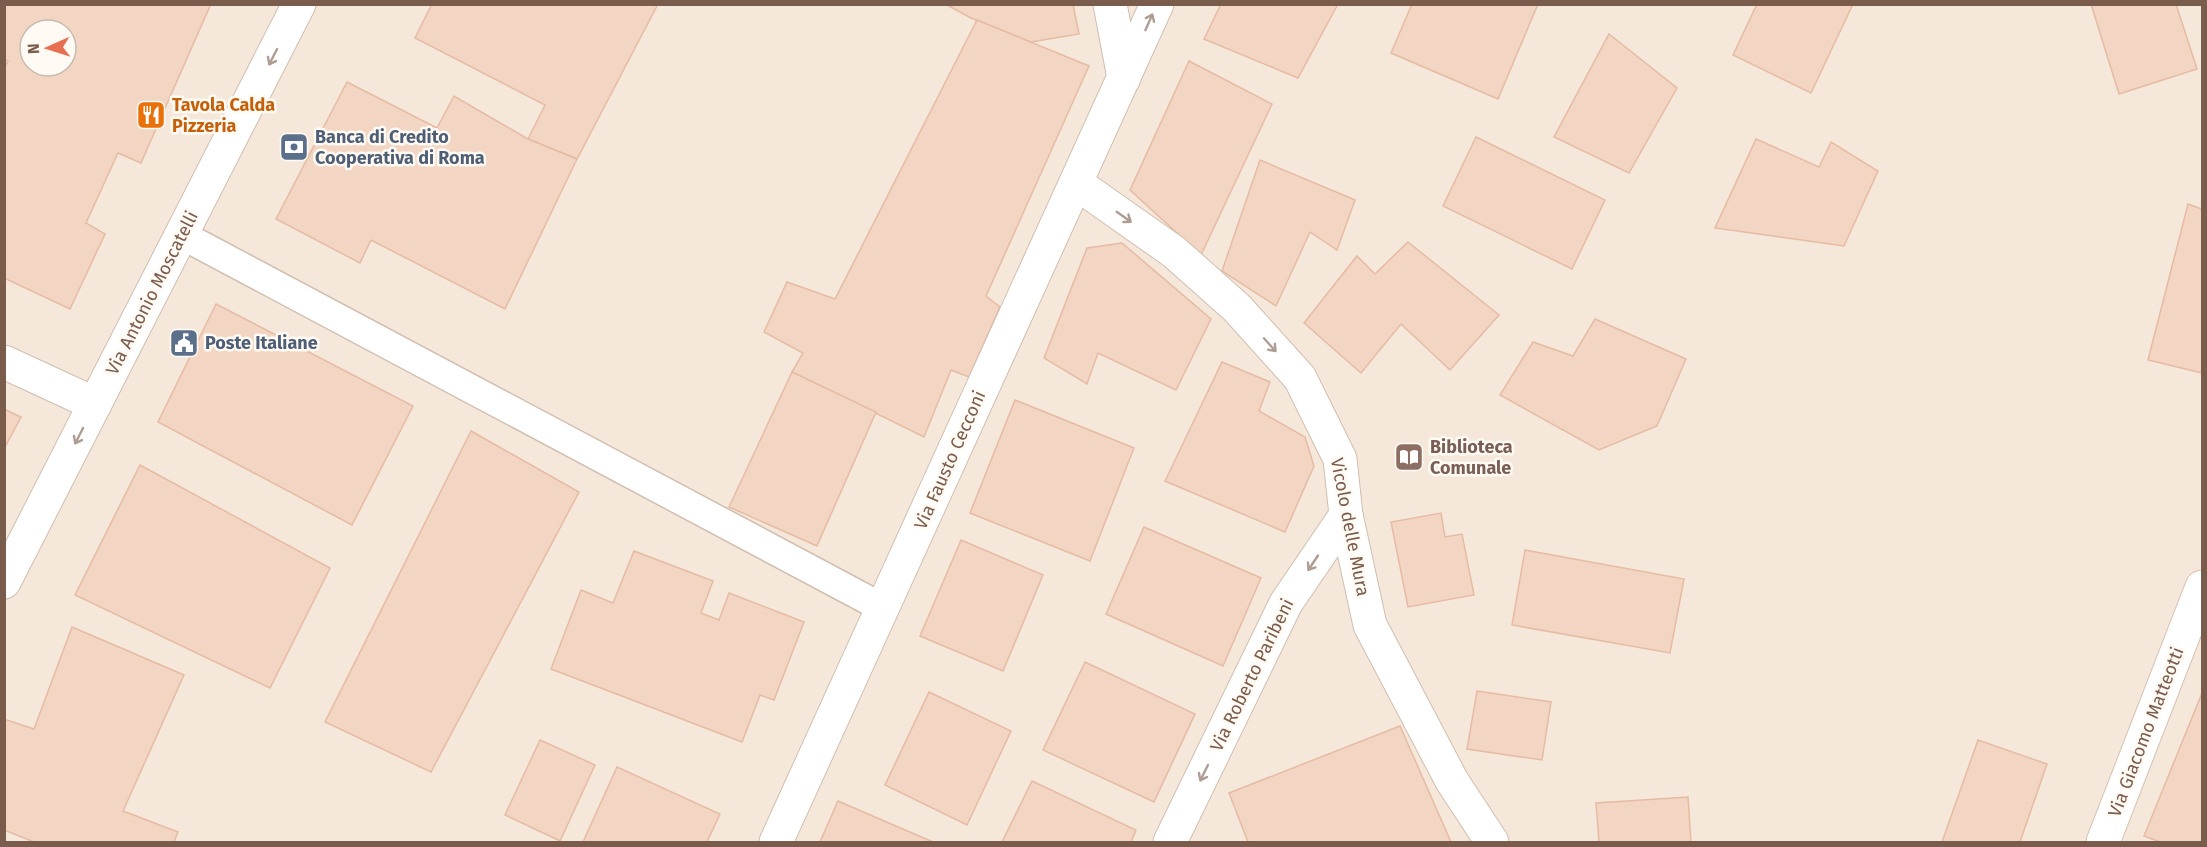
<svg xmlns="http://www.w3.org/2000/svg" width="2207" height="847" font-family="'Fira Sans',sans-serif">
  <rect width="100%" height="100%" fill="#fdf6ec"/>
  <path fill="#f5e8da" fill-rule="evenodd" d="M5,5H2202V842H5ZM30,30H66V66H30Z"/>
  <g fill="#f3d5c3" stroke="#e6bba3" stroke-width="1.5" fill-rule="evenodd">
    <path d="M4,4H207L210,6L141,163L118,153L86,223L105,234L70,309L4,278V69L8,61L4,59ZM30,30H66V66H30Z"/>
    <polygon points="432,4 658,4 577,159 528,139 545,105 415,38"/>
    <polygon points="945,4 1073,4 1079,34 1031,42 971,18"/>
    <polygon points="1221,4 1338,4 1298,78 1204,39"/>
    <polygon points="1412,4 1538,4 1498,99 1391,53"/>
    <polygon points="1757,4 1853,4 1811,93 1733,55"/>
    <polygon points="2091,4 2176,4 2197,69 2119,94"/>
    <polygon points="977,20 1089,66 986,296 1000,307 969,377 951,370 924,437 792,372 803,353 764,332 787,282 835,299"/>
    <polygon points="1609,34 1677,88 1629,173 1554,137"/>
    <polygon points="1189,61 1272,104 1201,255 1130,190"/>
    <polygon points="347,82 437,128 454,96 528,139 577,159 505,309 371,240 360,263 276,219"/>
    <polygon points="1476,137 1605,200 1572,269 1443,206"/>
    <polygon points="1756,139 1819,167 1831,142 1878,171 1844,246 1715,228"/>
    <polygon points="1260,160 1355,200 1337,250 1310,232 1276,306 1222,271"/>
    <polygon points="2188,204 2202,209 2202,373 2148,360"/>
    <polygon points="1408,242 1499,315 1450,370 1401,324 1361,373 1304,323 1357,256 1375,274"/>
    <polygon points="1122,243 1211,319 1176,390 1098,353 1087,384 1044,358 1087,248"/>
    <polygon points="216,304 413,406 352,525 158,422"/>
    <polygon points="1595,319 1686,359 1657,426 1599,450 1500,395 1533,342 1573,356"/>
    <polygon points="1222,362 1270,382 1259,411 1305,437 1314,466 1285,532 1165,481"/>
    <polygon points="792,372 876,412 817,546 729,507"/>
    <polygon points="1015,400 1134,448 1090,561 970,513"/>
    <polygon points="4,409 21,417 4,449"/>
    <polygon points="471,431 579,492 431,772 325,722"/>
    <polygon points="140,465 330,568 270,688 75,595"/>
    <polygon points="1441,513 1445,537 1462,534 1474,595 1408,607 1391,522"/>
    <polygon points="1144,527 1261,578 1223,666 1106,614"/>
    <polygon points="961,540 1043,575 1003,671 920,636"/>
    <polygon points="1525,550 1684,579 1670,653 1512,625"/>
    <polygon points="634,551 713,581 701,613 719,620 729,593 804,622 774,700 760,695 742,742 551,669 581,590 613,603"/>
    <polygon points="72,627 184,675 123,811 178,832 174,842 34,842 4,830 4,719 34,729"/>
    <polygon points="1085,662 1195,714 1154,802 1043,750"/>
    <polygon points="1477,691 1551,702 1542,760 1467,749"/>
    <polygon points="929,692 1011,731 967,825 885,785"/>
    <polygon points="2202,693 2202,838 2201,842 2160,842 2144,836"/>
    <polygon points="1400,726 1451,842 1248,842 1229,793"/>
    <polygon points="540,740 595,765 560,841 505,815"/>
    <polygon points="1978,740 2047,764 2020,842 1942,842"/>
    <polygon points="617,767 720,814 707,842 583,842"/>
    <polygon points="1032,781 1136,830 1131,842 1002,842"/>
    <polygon points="1688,797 1691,842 1599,842 1596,803"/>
    <polygon points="838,801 933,842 820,842"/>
  </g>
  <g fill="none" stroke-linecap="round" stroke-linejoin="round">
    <g stroke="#d1beb0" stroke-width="31">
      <polyline id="pedestrian" points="182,235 883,608"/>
    </g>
    <g stroke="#d1beb0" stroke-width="35">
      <g id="minor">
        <polyline points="1110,4 1124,78"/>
        <polyline points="1076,183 1174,252 1237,308 1300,378 1340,459 1346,515 1370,625 1452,781 1492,842"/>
        <polyline points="4,362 95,404"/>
        <polyline points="776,842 1157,4"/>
        <polyline points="1170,842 1286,603 1346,515"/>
      </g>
    </g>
    <g stroke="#d1beb0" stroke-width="35">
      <polyline id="tertiary" points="4,582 299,4"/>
    </g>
    <g stroke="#d6c0b0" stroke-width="35">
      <polyline id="secondary" points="2103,842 2202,587"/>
    </g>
    <use href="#pedestrian" stroke="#fff" stroke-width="28"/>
    <use href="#minor" stroke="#fff" stroke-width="33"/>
    <use href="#tertiary" stroke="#fff" stroke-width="33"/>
    <use href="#secondary" stroke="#fff" stroke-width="33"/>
  </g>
  <defs><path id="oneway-shaft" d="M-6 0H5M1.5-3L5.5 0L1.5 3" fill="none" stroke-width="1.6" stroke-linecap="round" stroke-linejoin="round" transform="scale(1.5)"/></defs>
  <g stroke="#af9d94">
    <use href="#oneway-shaft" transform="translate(1149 22) rotate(-66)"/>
    <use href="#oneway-shaft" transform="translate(273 57) rotate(117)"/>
    <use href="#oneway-shaft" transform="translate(1124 217) rotate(35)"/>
    <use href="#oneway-shaft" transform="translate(1270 345) rotate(48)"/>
    <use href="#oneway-shaft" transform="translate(79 436) rotate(117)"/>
    <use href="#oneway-shaft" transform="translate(1313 563) rotate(124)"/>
    <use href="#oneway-shaft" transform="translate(1204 773) rotate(116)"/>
  </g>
  <defs>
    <g id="restaurant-square" transform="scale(1.5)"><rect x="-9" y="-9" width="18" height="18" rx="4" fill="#e8710a" stroke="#fffaf3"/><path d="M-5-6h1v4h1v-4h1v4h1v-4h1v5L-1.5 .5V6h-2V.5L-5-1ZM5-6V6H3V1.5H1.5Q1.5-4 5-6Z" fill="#fff"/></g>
    <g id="bank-square" transform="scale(1.5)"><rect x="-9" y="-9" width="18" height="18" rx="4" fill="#5c6f8a" stroke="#fffaf3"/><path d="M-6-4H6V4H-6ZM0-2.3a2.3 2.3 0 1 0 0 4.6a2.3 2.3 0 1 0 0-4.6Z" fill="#fff"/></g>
    <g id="civic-square" transform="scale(1.5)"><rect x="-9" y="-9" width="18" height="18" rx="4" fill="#5c6f8a" stroke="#fffaf3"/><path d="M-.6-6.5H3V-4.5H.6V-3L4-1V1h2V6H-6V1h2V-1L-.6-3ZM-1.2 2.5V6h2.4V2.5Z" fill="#fff"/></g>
    <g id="library-square" transform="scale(1.5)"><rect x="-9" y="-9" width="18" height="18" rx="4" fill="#8d6e63" stroke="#fffaf3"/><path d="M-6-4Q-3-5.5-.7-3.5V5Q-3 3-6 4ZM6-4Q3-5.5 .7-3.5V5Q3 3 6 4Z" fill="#fff"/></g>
  </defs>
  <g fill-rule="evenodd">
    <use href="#restaurant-square" x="151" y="115"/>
    <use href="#bank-square" x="294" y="147"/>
    <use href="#civic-square" x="184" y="343"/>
    <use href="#library-square" x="1409" y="457"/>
  </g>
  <g text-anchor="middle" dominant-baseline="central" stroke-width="5" stroke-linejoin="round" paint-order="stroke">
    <g font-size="18" font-weight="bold" fill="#c56008" stroke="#fffaf3" text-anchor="start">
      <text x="172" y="105">Tavola Calda<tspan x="172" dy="21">Pizzeria</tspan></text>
    </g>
    <g font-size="18" font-weight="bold" fill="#4e5e75" stroke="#fffaf3" text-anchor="start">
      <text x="315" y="137">Banca di Credito<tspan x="315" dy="21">Cooperativa di Roma</tspan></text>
      <text x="205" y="343">Poste Italiane</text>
    </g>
    <g font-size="18" fill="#7a5c4d" stroke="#fffaf3">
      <text transform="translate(152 293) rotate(-63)">Via Antonio Moscatelli</text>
      <text transform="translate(950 460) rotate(-66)">Via Fausto Cecconi</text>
      <text transform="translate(1350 527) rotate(79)">Vicolo delle Mura</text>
      <text transform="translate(1252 675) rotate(-64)">Via Roberto Paribeni</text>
      <text transform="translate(2146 732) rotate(-69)">Via Giacomo Matteotti</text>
    </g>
    <g font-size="18" font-weight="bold" fill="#785e54" stroke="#fffaf3" text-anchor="start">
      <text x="1430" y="447">Biblioteca<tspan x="1430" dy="21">Comunale</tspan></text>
    </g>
  </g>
  <rect width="2207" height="847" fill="none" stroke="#7a5c4d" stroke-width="12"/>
  <g transform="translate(48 48) rotate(267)"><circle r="28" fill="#fffaf3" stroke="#cabbb1" stroke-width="1.5"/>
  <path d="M0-4.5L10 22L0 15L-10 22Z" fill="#e76f51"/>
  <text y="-9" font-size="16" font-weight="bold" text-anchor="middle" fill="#7a5c4d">N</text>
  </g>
</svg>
